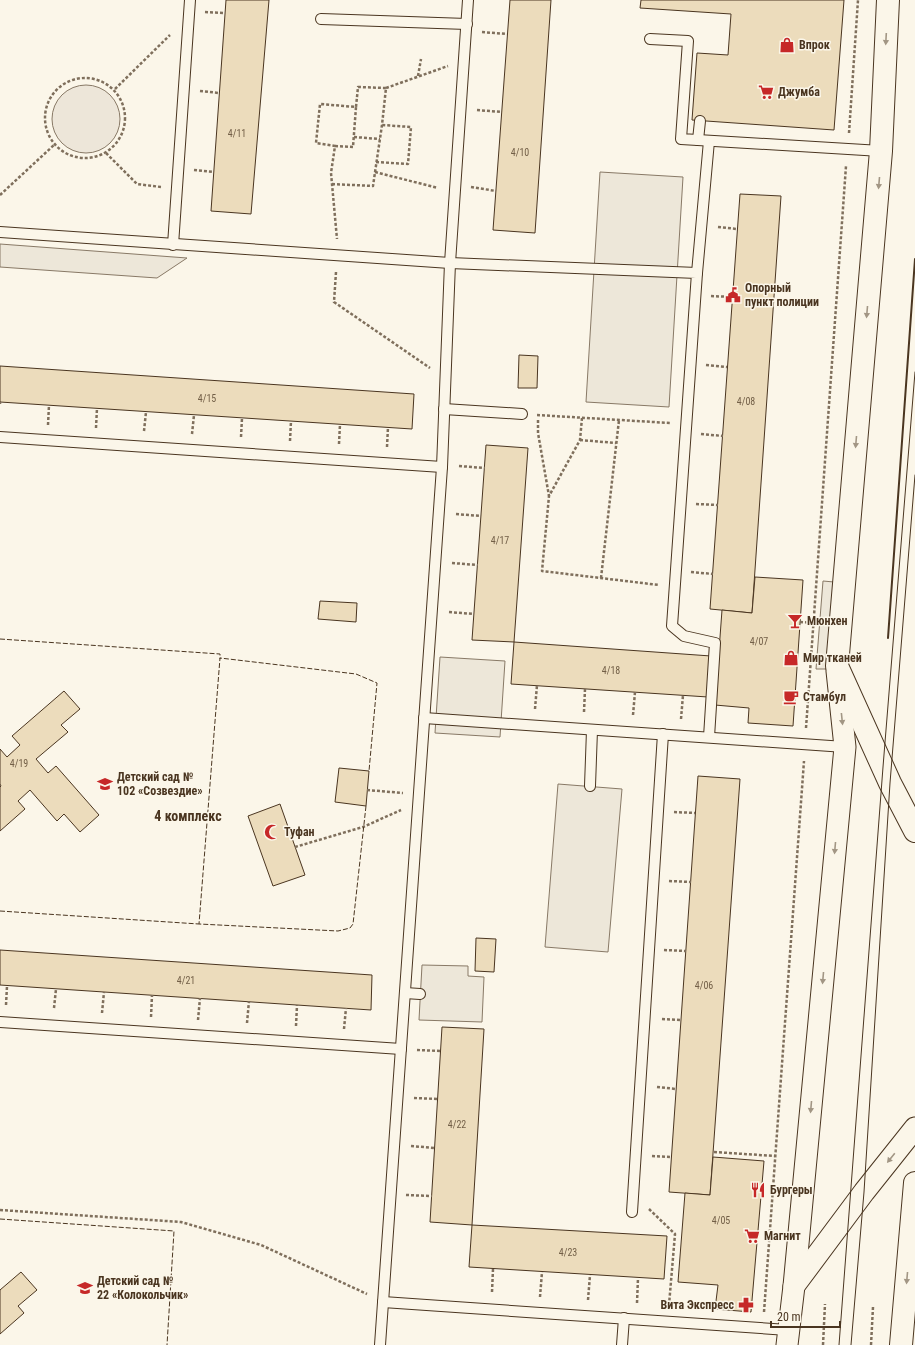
<svg xmlns="http://www.w3.org/2000/svg" width="915" height="1345" font-family="'Roboto Condensed',sans-serif">
  <rect width="100%" height="100%" fill="#fbf6e9"/>
  <circle fill="#ede6d9" stroke="#887966" cx="86" cy="119" r="34"/>
  <g fill="#ede7d9" stroke="#887966">
    <polygon points="600,172 683,177 669,407 586,402"/>
    <polygon points="0,244 187,258 157,278 0,267"/>
    <polygon points="823,581 834,582 827,669 816,669"/>
    <polygon points="440,657 505,661 500,737 435,733"/>
    <polygon points="558,784 622,789 608,952 545,947"/>
    <polygon points="422,965 468,966 468,976 484,977 482,1022 419,1020"/>
  </g>
  <g fill="#ecdcbc" stroke="#4a3520">
    <polygon points="226,0 269,0 251,214 211,211"/>
    <polygon points="510,0 551,0 535,233 493,230"/>
    <polygon points="641,0 844,0 834,130 692,120 697,53 728,55 731,14 640,8"/>
    <polygon points="740,194 781,196 752,613 710,609"/>
    <polygon points="519,355 538,356 537,388 518,388"/>
    <polygon points="0,366 414,394 412,429 0,402"/>
    <polygon points="486,445 528,448 514,642 472,640"/>
    <polygon points="755,577 803,580 793,726 748,723 749,708 715,705 722,610 752,613"/>
    <polygon points="320,601 357,603 356,622 318,619"/>
    <polygon points="514,642 711,656 708,697 511,684"/>
    <polygon points="64,691 80,709 61,725 68,732 36,759 48,773 56,766 99,815 80,832 64,814 57,821 30,790 18,801 25,809 0,831 0,787 1,786 0,784 0,749 7,757 20,745 12,736"/>
    <polygon points="339,768 369,771 366,806 335,802"/>
    <polygon points="698,776 740,779 710,1195 669,1192"/>
    <polygon points="280,804 305,875 273,886 248,816"/>
    <polygon points="476,938 496,939 494,972 475,971"/>
    <polygon points="0,950 372,975 371,1010 0,985"/>
    <polygon points="442,1027 484,1029 472,1225 430,1222"/>
    <polygon points="713,1157 764,1161 751,1312 715,1309 718,1285 678,1282 685,1193 710,1195"/>
    <polygon points="472,1225 667,1236 664,1279 469,1267"/>
    <polygon points="21,1272 37,1290 18,1306 24,1313 0,1334 0,1290"/>
  </g>
  <g fill="none" stroke-linecap="round" stroke-linejoin="round">
    <g stroke="#4a3520" stroke-width="12">
      <g id="service">
        <polyline points="321,19 467,24"/>
        <polyline points="650,39 688,41 681,139 881,151"/>
        <polyline points="698,140 700,121"/>
        <polyline points="0,232 450,263 697,273 672,626 684,636 715,643 709,737"/>
        <polyline points="173,245 190,0"/>
        <polyline points="697,273 709,141"/>
        <polyline points="444,409 522,414"/>
        <polyline points="0,437 442,467"/>
        <polyline points="424,718 845,747"/>
        <polyline points="590,786 592,730"/>
        <polyline points="405,993 420,994"/>
        <polyline points="0,1022 401,1049"/>
        <polyline points="632,1212 663,734"/>
        <polyline points="383,1302 788,1330"/>
        <polyline points="380,1345 442,467 450,263 468,0"/>
        <polyline points="622,1345 624,1318"/>
      </g>
    </g>
    <g stroke="#4a3520" stroke-width="23">
      <g id="minor">
        <polyline points="794,1286 864,1192 915,1128"/>
        <polyline points="787,1345 794,1286 845,747 837,671"/>
      </g>
    </g>
    <g stroke="#4a3520" stroke-width="24">
      <g id="secondary">
        <polyline points="888,0 881,151 837,666 890,783 915,831"/>
        <polyline points="901,1345 915,1183"/>
      </g>
    </g>
    <g stroke="#7f6f5c" stroke-width="2.5" stroke-dasharray="3 2" stroke-linecap="butt">
      <polyline points="205,12 225,13"/>
      <polyline points="482,32 507,34"/>
      <polyline points="418,76 421,59"/>
      <circle cx="85" cy="118" r="40"/>
      <polyline points="386,88 448,66"/>
      <polyline points="115,89 170,35"/>
      <polyline points="200,91 219,93"/>
      <polyline points="477,110 502,112"/>
      <polyline points="849,133 858,0"/>
      <polyline points="354,137 380,139"/>
      <polyline points="335,146 353,147 356,107"/>
      <polyline points="106,153 137,184 161,187"/>
      <polyline points="376,162 408,164 411,127 382,125"/>
      <polyline points="194,170 214,172"/>
      <polyline points="375,172 438,188"/>
      <polyline points="332,184 373,186 382,125 386,88 358,87 356,107 320,104 316,143 335,146 331,173 337,239"/>
      <polyline points="471,187 496,191"/>
      <polyline points="0,195 54,145"/>
      <polyline points="718,227 737,229"/>
      <polyline points="336,272 334,302 430,368"/>
      <polyline points="711,296 732,297"/>
      <polyline points="706,365 727,367"/>
      <polyline points="0,404 0,402"/>
      <polyline points="537,415 670,423"/>
      <polyline points="582,418 580,440 549,496 542,571 659,585"/>
      <polyline points="538,420 538,433 549,496"/>
      <polyline points="48,425 49,405"/>
      <polyline points="96,428 97,408"/>
      <polyline points="144,431 146,412"/>
      <polyline points="192,434 194,415"/>
      <polyline points="701,434 723,436"/>
      <polyline points="241,437 242,418"/>
      <polyline points="580,440 616,443"/>
      <polyline points="290,441 291,421"/>
      <polyline points="339,444 340,424"/>
      <polyline points="387,447 388,427"/>
      <polyline points="459,466 485,468"/>
      <polyline points="696,504 718,505"/>
      <polyline points="456,514 481,516"/>
      <polyline points="452,563 478,565"/>
      <polyline points="691,572 713,574"/>
      <polyline points="601,578 619,420"/>
      <polyline points="449,612 474,614"/>
      <polyline points="800,622 814,623"/>
      <polyline points="535,709 537,685"/>
      <polyline points="584,712 585,689"/>
      <polyline points="633,715 635,692"/>
      <polyline points="681,719 683,695"/>
      <polyline points="806,728 846,166"/>
      <polyline points="367,790 403,793"/>
      <polyline points="674,812 695,813"/>
      <polyline points="295,847 363,827 401,810"/>
      <polyline points="669,881 691,882"/>
      <polyline points="664,950 686,951"/>
      <polyline points="6,1005 7,986"/>
      <polyline points="54,1008 56,989"/>
      <polyline points="102,1013 104,992"/>
      <polyline points="151,1017 152,995"/>
      <polyline points="662,1019 681,1020"/>
      <polyline points="198,1020 200,998"/>
      <polyline points="247,1023 249,1001"/>
      <polyline points="296,1026 297,1005"/>
      <polyline points="344,1029 346,1008"/>
      <polyline points="417,1050 441,1051"/>
      <polyline points="657,1087 676,1089"/>
      <polyline points="414,1098 438,1099"/>
      <polyline points="411,1146 435,1148"/>
      <polyline points="714,1152 775,1156"/>
      <polyline points="652,1156 671,1157"/>
      <polyline points="406,1195 432,1196"/>
      <polyline points="649,1209 675,1234 669,1305"/>
      <polyline points="0,1210 181,1222 261,1245 367,1294"/>
      <polyline points="492,1292 493,1269"/>
      <polyline points="540,1297 542,1272"/>
      <polyline points="588,1300 590,1275"/>
      <polyline points="637,1303 638,1278"/>
      <polyline points="764,1312 804,761"/>
      <polyline points="823,1345 825,1304"/>
      <polyline points="871,1345 873,1307"/>
    </g>
    <use href="#service" stroke="#fbf6e9" stroke-width="10"/>
    <use href="#minor" stroke="#fbf6e9" stroke-width="21"/>
    <use href="#secondary" stroke="#fbf6e9" stroke-width="22"/>
    <g stroke="#4a3520" stroke-width="1">
      <polyline points="839,1345 883,767 915,372"/>
      <polyline points="851,1345 864,1192 890,783 915,475"/>
    </g>
    <g stroke="#4a3520" stroke-width="1" stroke-dasharray="5 2" stroke-linecap="butt">
      <polyline points="0,639 220,654 220,659"/>
      <polyline points="366,806 353,924 350,928 338,931 199,924 220,658 356,674 377,683 369,771"/>
      <polyline points="0,911 199,924"/>
      <polyline points="0,1219 174,1231 167,1345"/>
    </g>
    <polyline stroke="#4a3520" stroke-width="2" points="888,638 915,259"/>
  </g>
  <defs><path id="oneway-solid" d="M-6-.8H1V-3.2L6.5 0L1 3.2V.8H-6Z"/></defs>
  <g fill="#a29684">
    <use href="#oneway-solid" transform="translate(886 39) rotate(93)"/>
    <use href="#oneway-solid" transform="translate(879 183) rotate(95)"/>
    <use href="#oneway-solid" transform="translate(867 312) rotate(95)"/>
    <use href="#oneway-solid" transform="translate(856 442) rotate(95)"/>
    <use href="#oneway-solid" transform="translate(842 719) rotate(84)"/>
    <use href="#oneway-solid" transform="translate(835 848) rotate(95)"/>
    <use href="#oneway-solid" transform="translate(823 978) rotate(95)"/>
    <use href="#oneway-solid" transform="translate(811 1107) rotate(95)"/>
    <use href="#oneway-solid" transform="translate(891 1158) rotate(129)"/>
    <use href="#oneway-solid" transform="translate(907 1278) rotate(95)"/>
  </g>
  <defs>
    <g id="shop-bare" transform="scale(1.2)"><path d="M-5-2.5h2.3a2.7 3.5 0 0 1 5.4 0H5L5.5 6h-11ZM-1.5-2.5h3a1.5 2.3 0 0 0-3 0Z" fill="#c62828" stroke="#fbf6e9" stroke-width="2.5" paint-order="stroke"/></g>
    <g id="supermarket-bare" transform="scale(1.2)"><path d="M-6-5.5h2.5l.6 2H6L4.5 2H-2.5L-4.4-4H-6ZM-1.5 3.2a1.3 1.3 0 1 0 .1 0ZM3 3.2a1.3 1.3 0 1 0 .1 0Z" fill="#c62828" stroke="#fbf6e9" stroke-width="2.5" paint-order="stroke"/></g>
    <g id="civic-bare" transform="scale(1.2)"><path d="M-.6-6.5H3V-4.5H.6V-3L4-1V1h2V6H-6V1h2V-1L-.6-3ZM-1.2 2.5V6h2.4V2.5Z" fill="#c62828" stroke="#fbf6e9" stroke-width="2.5" paint-order="stroke"/></g>
    <g id="bar-bare" transform="scale(1.2)"><path d="M-6-5H6L.8 .8V4.5H3.5V6h-7V4.5H-.8V.8Z" fill="#c62828" stroke="#fbf6e9" stroke-width="2.5" paint-order="stroke"/></g>
    <g id="cafe-bare" transform="scale(1.2)"><path d="M-5.5-4.5H6V0H3Q3 3.5 0 3.5H-2.5Q-5.5 3.5-5.5 0ZM3-3.2v2h1.7v-2ZM-6 4.5H4V6H-6Z" fill="#c62828" stroke="#fbf6e9" stroke-width="2.5" paint-order="stroke"/></g>
    <g id="school-bare" transform="scale(1.2)"><path d="M0-5L7-2L0 1L-7-2ZM-4 1L0 2.5L4 1V4Q0 6-4 4Z" fill="#c62828" stroke="#fbf6e9" stroke-width="2.5" paint-order="stroke"/></g>
    <g id="mosque-bare" transform="scale(1.2)"><path d="M3.5-4.9A6 6 0 1 0 3.5 4.9A5 5 0 1 1 3.5-4.9Z" fill="#c62828" stroke="#fbf6e9" stroke-width="2.5" paint-order="stroke"/></g>
    <g id="restaurant-bare" transform="scale(1.2)"><path d="M-5-6h1v4h1v-4h1v4h1v-4h1v5L-1.5 .5V6h-2V.5L-5-1ZM5-6V6H3V1.5H1.5Q1.5-4 5-6Z" fill="#c62828" stroke="#fbf6e9" stroke-width="2.5" paint-order="stroke"/></g>
    <g id="pharmacy-bare" transform="scale(1.2)"><path d="M-2-6h4v4h4v4h-4v4h-4v-4h-4v-4h4Z" fill="#c62828" stroke="#fbf6e9" stroke-width="2.5" paint-order="stroke"/></g>
  </defs>
  <g fill-rule="evenodd">
    <use href="#shop-bare" x="787" y="45"/>
    <use href="#supermarket-bare" x="766" y="92"/>
    <use href="#civic-bare" x="733" y="295"/>
    <use href="#bar-bare" x="795" y="621"/>
    <use href="#shop-bare" x="791" y="658"/>
    <use href="#cafe-bare" x="791" y="697"/>
    <use href="#school-bare" x="105" y="784"/>
    <use href="#mosque-bare" x="272" y="832"/>
    <use href="#restaurant-bare" x="758" y="1190"/>
    <use href="#supermarket-bare" x="752" y="1236"/>
    <use href="#school-bare" x="85" y="1288"/>
    <use href="#pharmacy-bare" x="746" y="1305"/>
  </g>
  <g text-anchor="middle" dominant-baseline="central" stroke-width="3" stroke-linejoin="round" paint-order="stroke">
    <g font-size="10" fill="#725f47">
      <text x="237" y="133">4/11</text>
      <text x="520" y="152">4/10</text>
      <text x="207" y="398">4/15</text>
      <text x="746" y="401">4/08</text>
      <text x="500" y="540">4/17</text>
      <text x="759" y="641">4/07</text>
      <text x="611" y="670">4/18</text>
      <text x="19" y="763">4/19</text>
      <text x="186" y="980">4/21</text>
      <text x="704" y="985">4/06</text>
      <text x="457" y="1124">4/22</text>
      <text x="721" y="1220">4/05</text>
      <text x="568" y="1252">4/23</text>
    </g>
    <g font-size="12" font-weight="bold" fill="#4a3520" stroke="#fbf6e9" text-anchor="start">
      <text x="799" y="45">Впрок</text>
      <text x="778" y="92">Джумба</text>
      <text x="745" y="288">Опорный<tspan x="745" dy="14">пункт полиции</tspan></text>
      <text x="807" y="621">Мюнхен</text>
      <text x="803" y="658">Мир тканей</text>
      <text x="803" y="697">Стамбул</text>
      <text x="117" y="777">Детский сад №<tspan x="117" dy="14">102 «Созвездие»</tspan></text>
      <text x="284" y="832">Туфан</text>
      <text x="770" y="1190">Бургеры</text>
      <text x="764" y="1236">Магнит</text>
      <text x="97" y="1281">Детский сад №<tspan x="97" dy="14">22 «Колокольчик»</tspan></text>
      <text x="734" y="1305" text-anchor="end">Вита Экспресс</text>
    </g>
    <g font-size="14" font-weight="bold" fill="#4a3520" stroke="#fbf6e9">
      <text x="188" y="816">4 комплекс</text>
    </g>
  </g>
  <path d="M771 1321v6h69v-6" fill="none" stroke="#4a3520" stroke-width="2"/>
  <text x="777" y="1321" font-size="12" fill="#4a3520" stroke="#fbf6e9" stroke-width="3" paint-order="stroke">20 m</text>
</svg>
